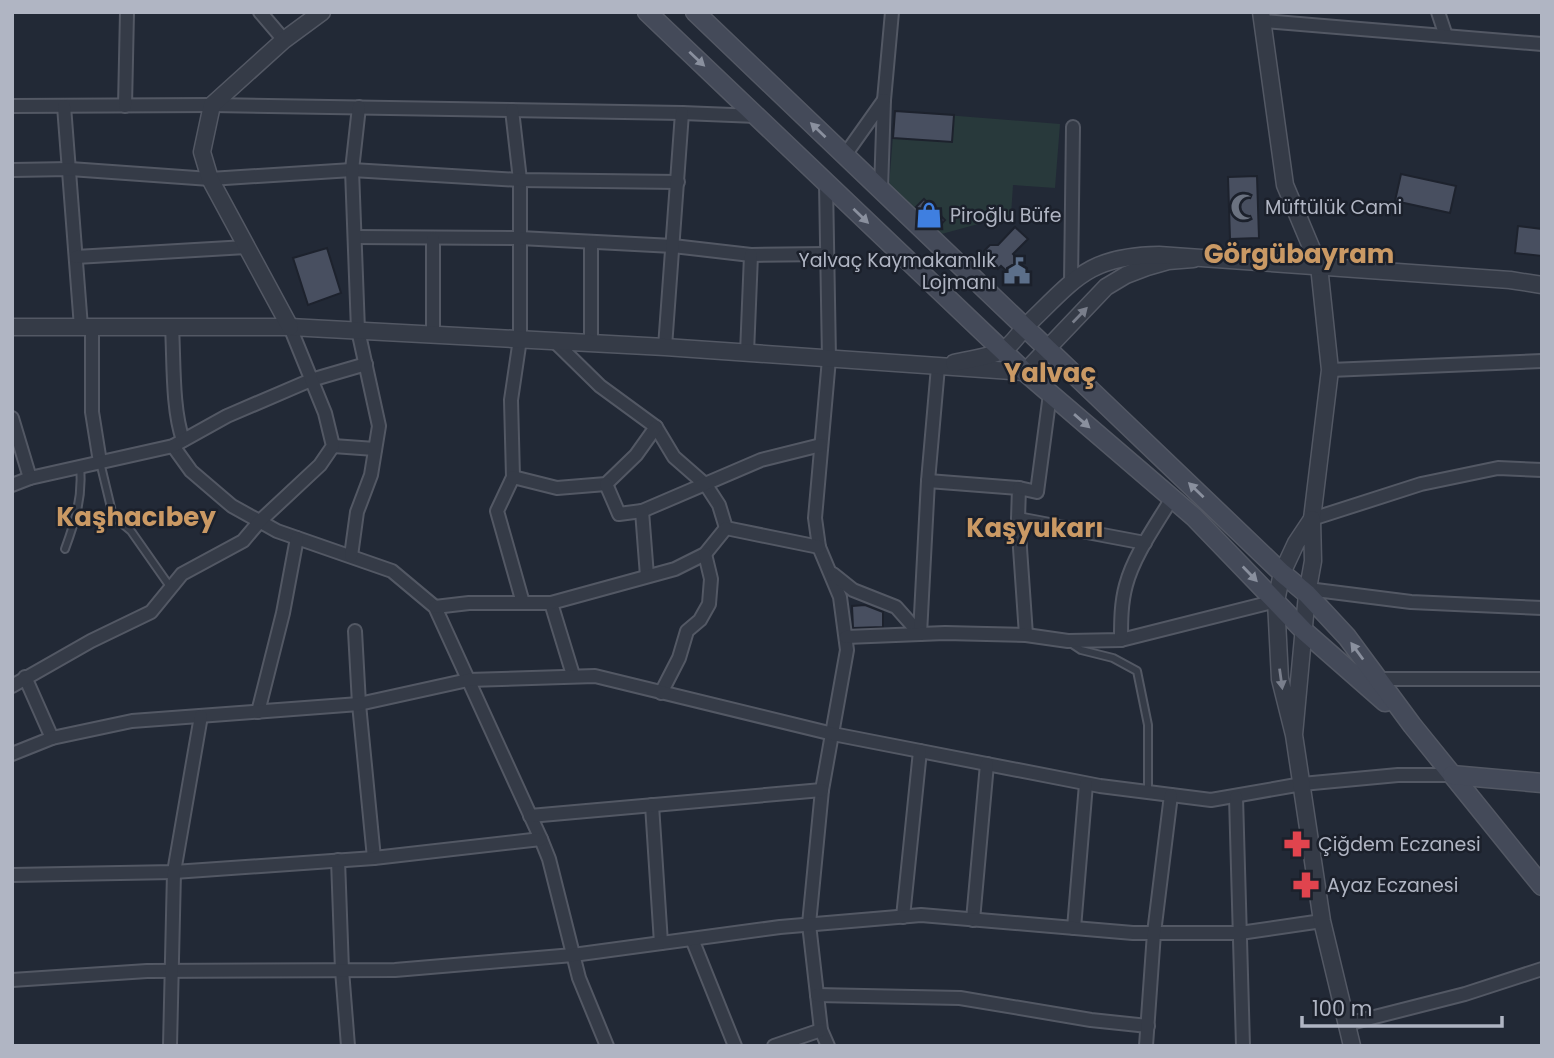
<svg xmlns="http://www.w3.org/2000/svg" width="1554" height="1058" font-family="Poppins,sans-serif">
  <rect width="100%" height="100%" fill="#222936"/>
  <polygon fill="#28393b" points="895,111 1060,124 1055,188 1013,185 1011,215 938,235 889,186"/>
  <g fill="#484f60" stroke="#1d222d" stroke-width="2">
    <polygon points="895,111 954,115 952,142 893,138"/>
    <polygon points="1401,174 1456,186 1450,213 1395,201"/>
    <polygon points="1257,176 1259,238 1230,239 1228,177"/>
    <polygon points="924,199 945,220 938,228 916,207"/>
    <polygon points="1518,226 1542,229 1542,256 1515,253"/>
    <polygon points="1015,227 1028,239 1013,254 1022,263 1011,275 1001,266 998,269 994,265 990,268 984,262 984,251 990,245 998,245"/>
    <polygon points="327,248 341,293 308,305 293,258"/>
    <polygon points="865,605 883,612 883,627 853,628 852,606"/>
  </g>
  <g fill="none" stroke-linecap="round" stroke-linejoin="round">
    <g stroke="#535864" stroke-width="10">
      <g id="service">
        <polyline points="100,462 113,516 131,531 171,588"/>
        <path d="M65,549C75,522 83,497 80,467"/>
        <polyline points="1072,644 1081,650 1113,658 1137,671 1148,725 1148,792"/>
      </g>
    </g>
    <g stroke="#535864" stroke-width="16">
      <g id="minor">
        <polyline points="260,12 284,40"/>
        <polyline points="1438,12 1446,36"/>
        <polyline points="1263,21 1542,44"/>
        <polyline points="884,100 892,12"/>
        <polyline points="12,106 212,105 682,113 757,116"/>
        <polyline points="64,106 81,327"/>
        <polyline points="125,106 127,12"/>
        <polyline points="512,110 520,180 520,339 511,400 513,477 497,511 523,603"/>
        <polyline points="845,155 884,100 881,189"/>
        <polyline points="12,170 70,169 210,179 352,170 520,180 678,182"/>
        <polyline points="826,183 829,359 815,518 819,547 840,597 847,650 822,790 809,924 821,1030 828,1046"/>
        <polyline points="355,237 520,238 673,246 751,255 827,254"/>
        <polyline points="76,257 246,247"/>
        <polyline points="1071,282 1073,127"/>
        <polyline points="92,327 92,412 100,462"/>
        <path d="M172,327C174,360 172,409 183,440"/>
        <polyline points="433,334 433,239"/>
        <polyline points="553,340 600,386 656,427 674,457 706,485 719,505 726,528 819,547"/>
        <polyline points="591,343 591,242"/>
        <polyline points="665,347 682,113"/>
        <polyline points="747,353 751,255"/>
        <polyline points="1330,370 1542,361"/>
        <polyline points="12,418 30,478"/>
        <polyline points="173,446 191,471 232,506 277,531 392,571 435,607 541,839 549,859 579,978 607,1046"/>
        <polyline points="333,446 375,449"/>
        <polyline points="513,477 557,488 606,484 636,455 656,427"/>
        <polyline points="928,481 1019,488 1018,519 1026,635"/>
        <polyline points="606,484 619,514 642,511 761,460 821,445"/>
        <polyline points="12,485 30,478 173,446 227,416 311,380 366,364"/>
        <polyline points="1019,488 1037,492 1050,394"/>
        <polyline points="642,511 647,576"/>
        <polyline points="1018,519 1145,543"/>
        <polyline points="1312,519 1421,484 1498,468 1542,470"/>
        <polyline points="351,556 357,512 371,475 379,426 358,330 352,170 359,107"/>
        <polyline points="833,574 853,590 896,607 920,634"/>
        <polyline points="1308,589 1411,602 1542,608"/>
        <polyline points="551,603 573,675"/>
        <polyline points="435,607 469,603 551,603 675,569 705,554 726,528"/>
        <polyline points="355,631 359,704 374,858"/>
        <polyline points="920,634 928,481 938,367"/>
        <polyline points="846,637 945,633 1026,635 1068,641 1121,640 1276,601"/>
        <path d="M1121,640C1121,622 1121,603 1126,585C1134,555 1156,525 1172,498"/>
        <polyline points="25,677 52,738"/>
        <polyline points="1374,679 1542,679"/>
        <polyline points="12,686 91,641 151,612 182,574 243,541 260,521 320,465 333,446 325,413 290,327"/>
        <polyline points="661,693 679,658 687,631 700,620 709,604 711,579 705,554"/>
        <polyline points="258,712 283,613 297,538"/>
        <polyline points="12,754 52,738 132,721 359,704 468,680 595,676 833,734 1100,786 1211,800 1302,784 1398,775 1452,775"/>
        <polyline points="1236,797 1243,1046"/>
        <polyline points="652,805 661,943"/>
        <polyline points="530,816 822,790"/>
        <polyline points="338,860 342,970 348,1046"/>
        <polyline points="12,875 174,872 374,858 541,839"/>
        <polyline points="903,917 920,751"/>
        <polyline points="973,920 987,764"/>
        <polyline points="1074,928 1086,784"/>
        <polyline points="692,939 735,1046"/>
        <polyline points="12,980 147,971 395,970 573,955 780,927 921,915 1133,933 1240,933 1322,921"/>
        <polyline points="817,995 960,998 1091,1020 1148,1026"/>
        <polyline points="1347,1024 1465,994 1542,969"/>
        <polyline points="170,1046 174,872 201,716"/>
        <polyline points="774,1046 821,1030"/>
        <polyline points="1146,1046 1154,933 1171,795"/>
      </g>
    </g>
    <g stroke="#535864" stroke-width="19">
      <g id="tertiary">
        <polyline points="1261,12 1285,185 1319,266 1330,370 1312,519"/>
        <polyline points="12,327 290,327 665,347 1025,372 1106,287 1126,275 1147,267 1168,261 1193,259"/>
        <polyline points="290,327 210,179 202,152 212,105 284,40 322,12"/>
        <path d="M954,363C969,359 987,358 1001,351C1011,347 1019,333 1027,325C1075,279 1088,256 1159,255L1510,280L1542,285"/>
        <polyline points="1294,735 1307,594 1313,561 1312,519 1296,543 1282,573 1276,601 1280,679 1294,735 1322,921 1352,1046"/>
      </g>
    </g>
    <g stroke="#535864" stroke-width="21">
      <g id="secondary">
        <polyline points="647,12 1025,372 1194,517 1304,631 1385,702"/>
        <polyline points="695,12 1282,573 1307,594 1347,637 1412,725 1542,886"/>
        <polyline points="1452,775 1542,783"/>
      </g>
    </g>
    <use href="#service" stroke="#353b47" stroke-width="6"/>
    <use href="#minor" stroke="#353b47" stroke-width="12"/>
    <use href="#tertiary" stroke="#353b47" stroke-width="16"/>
    <use href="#secondary" stroke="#444a59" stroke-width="18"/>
  </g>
  <defs><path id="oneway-solid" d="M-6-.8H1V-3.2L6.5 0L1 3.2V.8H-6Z" transform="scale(1.75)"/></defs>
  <g fill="#8a909e">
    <use href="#oneway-solid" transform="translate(697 59) rotate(43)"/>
    <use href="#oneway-solid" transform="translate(818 130) rotate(-136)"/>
    <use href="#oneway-solid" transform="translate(861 216) rotate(44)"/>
    <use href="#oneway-solid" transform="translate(1082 421) rotate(41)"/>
    <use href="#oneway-solid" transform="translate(1196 490) rotate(-136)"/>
    <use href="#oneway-solid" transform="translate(1250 574) rotate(46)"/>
    <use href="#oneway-solid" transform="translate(1357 651) rotate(-126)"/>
  </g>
  <g fill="#797e8b">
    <use href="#oneway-solid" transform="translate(1080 315) rotate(-46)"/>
    <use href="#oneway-solid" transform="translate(1281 679) rotate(82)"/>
  </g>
  <defs>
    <g id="mosque-bare" transform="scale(2.1)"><path d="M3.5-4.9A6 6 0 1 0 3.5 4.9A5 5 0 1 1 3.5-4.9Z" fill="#6b7280" stroke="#1b202b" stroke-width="2.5" paint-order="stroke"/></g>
    <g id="shop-bare" transform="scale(2.1)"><path d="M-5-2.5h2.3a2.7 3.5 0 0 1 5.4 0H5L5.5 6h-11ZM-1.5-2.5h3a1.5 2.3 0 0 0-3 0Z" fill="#3f7fe0" stroke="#1b202b" stroke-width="2.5" paint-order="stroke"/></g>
    <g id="civic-bare" transform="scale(2.1)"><path d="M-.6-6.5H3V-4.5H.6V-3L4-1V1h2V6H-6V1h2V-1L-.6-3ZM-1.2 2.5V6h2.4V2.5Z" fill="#5c6f8a" stroke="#1b202b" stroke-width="2.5" paint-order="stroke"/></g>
    <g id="pharmacy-bare" transform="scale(2.1)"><path d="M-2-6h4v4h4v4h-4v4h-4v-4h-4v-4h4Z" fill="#e0444e" stroke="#1b202b" stroke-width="2.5" paint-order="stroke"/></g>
  </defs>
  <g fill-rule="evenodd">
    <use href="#mosque-bare" x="1244" y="207"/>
    <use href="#shop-bare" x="929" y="215"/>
    <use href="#civic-bare" x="1017" y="271"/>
    <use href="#pharmacy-bare" x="1297" y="844"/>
    <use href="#pharmacy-bare" x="1306" y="885"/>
  </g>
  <g text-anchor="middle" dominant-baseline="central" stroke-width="5" stroke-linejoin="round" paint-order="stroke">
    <g font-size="19" fill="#b0b5c3" stroke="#1b202b" text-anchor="start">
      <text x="1265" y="207">Müftülük Cami</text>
      <text x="950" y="215">Piroğlu Büfe</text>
      <text x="996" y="260" text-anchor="end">Yalvaç Kaymakamlık<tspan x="996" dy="22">Lojmanı</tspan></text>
      <text x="1318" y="844">Çiğdem Eczanesi</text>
      <text x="1327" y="885">Ayaz Eczanesi</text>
    </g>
    <g font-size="26" font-weight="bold" fill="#ca9964" stroke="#1b202b">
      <text x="1299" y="254">Görgübayram</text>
      <text x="1050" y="373">Yalvaç</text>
      <text x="136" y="517">Kaşhacıbey</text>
      <text x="1035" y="528">Kaşyukarı</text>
    </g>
  </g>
  <rect width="1554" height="1058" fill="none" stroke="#b0b5c3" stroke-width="28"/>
  <path d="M1302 1016v10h200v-10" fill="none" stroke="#b0b5c3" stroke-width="3.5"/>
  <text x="1312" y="1016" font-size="21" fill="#b0b5c3" stroke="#1b202b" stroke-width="5" paint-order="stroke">100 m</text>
</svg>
